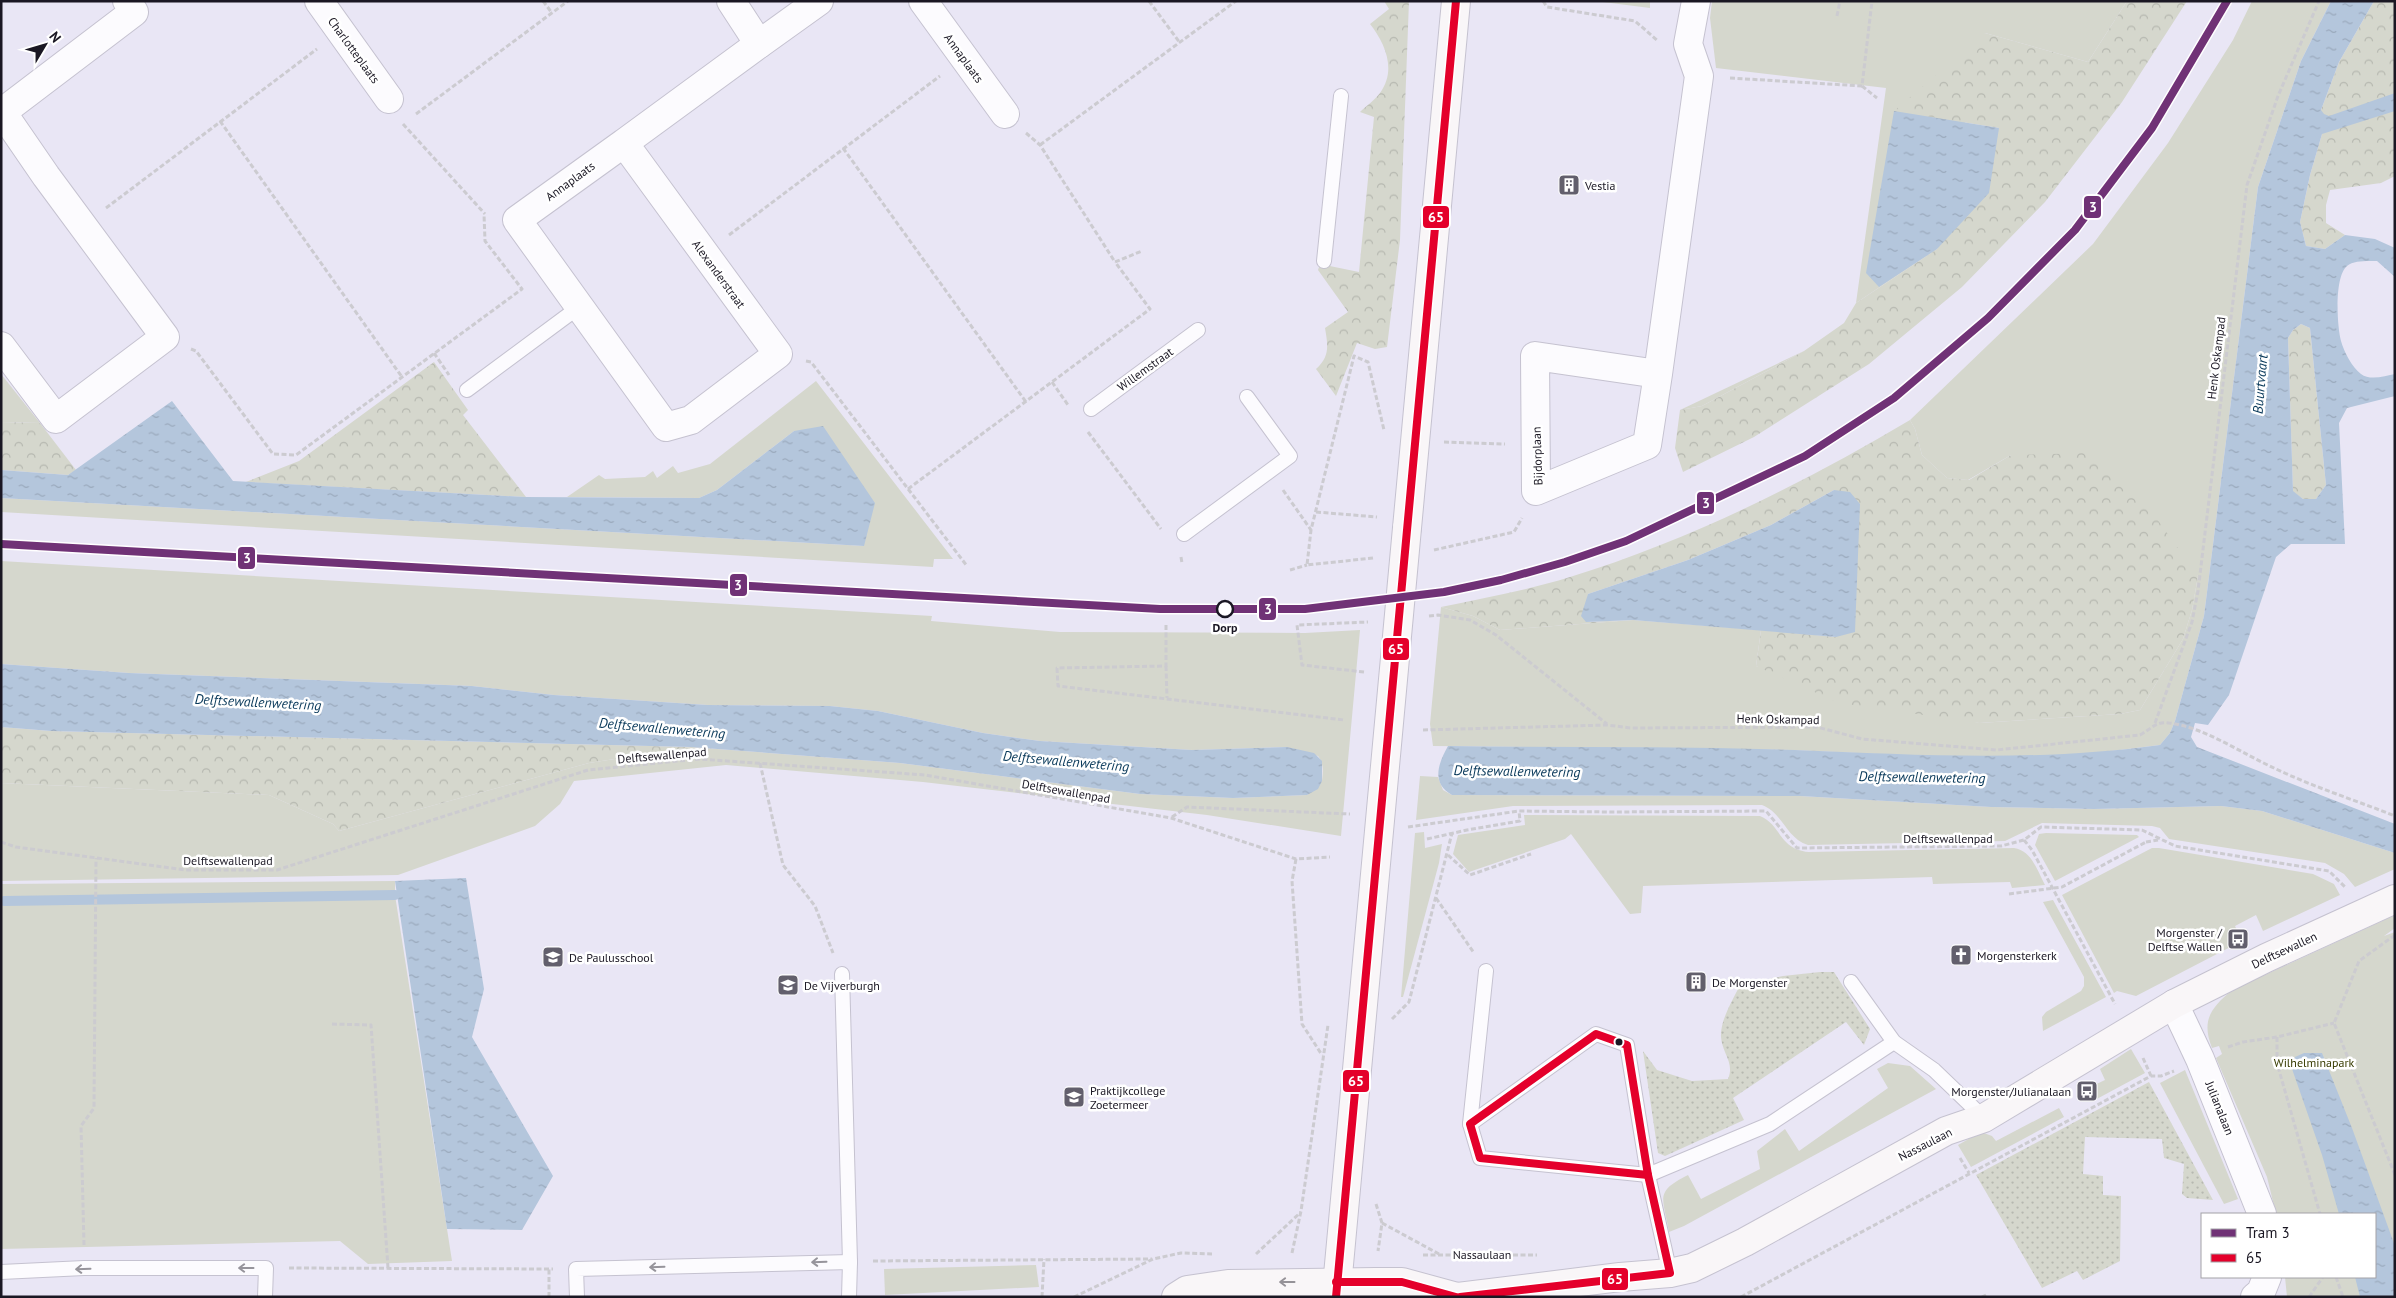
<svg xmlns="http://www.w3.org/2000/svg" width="2396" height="1298" font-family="'PT Sans',sans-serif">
  <defs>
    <pattern id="forest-crowns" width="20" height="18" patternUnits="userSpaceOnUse" patternTransform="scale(1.25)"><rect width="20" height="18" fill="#d5d7cd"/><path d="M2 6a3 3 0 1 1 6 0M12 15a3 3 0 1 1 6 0" fill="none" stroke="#b6b8b0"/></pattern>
    <pattern id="garden-dots" width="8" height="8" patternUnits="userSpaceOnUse" patternTransform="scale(1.25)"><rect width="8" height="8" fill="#d5d7cd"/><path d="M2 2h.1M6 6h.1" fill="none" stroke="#b6b8b0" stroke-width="1.8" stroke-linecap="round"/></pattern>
    <pattern id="water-ripples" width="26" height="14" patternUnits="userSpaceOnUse" patternTransform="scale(1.25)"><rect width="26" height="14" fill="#b4c6dc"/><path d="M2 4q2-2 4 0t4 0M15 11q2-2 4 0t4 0" fill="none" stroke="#9aa9bc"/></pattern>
  </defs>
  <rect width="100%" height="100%" fill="#e9e6f5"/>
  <g fill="#d5d7cd">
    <polygon points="1595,1 1650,1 1650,8"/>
    <polygon points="1712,1 2127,1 2088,62 1985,33 1937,249 1856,303 1886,88 1716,68 1710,18"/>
    <polygon points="2252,1 2331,1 2301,61 2258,187 2204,616 2175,721 2170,733 2160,745 2087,754 2026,757 1942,757 1793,750 1433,746 1430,724 1441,607 1473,616 1500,630 1633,620 1761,630 1756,666 1979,723 2120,714 2140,710 2183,639 2192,610 2198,576 2011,455 1968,480 1947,478 1922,455 1915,429 1910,420 2093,244 2168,143 2233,40"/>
    <polygon points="1804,351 1702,406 1680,410"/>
    <polygon points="1,374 40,423 1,422"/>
    <polygon points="816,381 953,559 934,559 933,567 1,512 1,498 864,546 794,431 717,490 699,498 567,497 599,475 605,479 645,477 653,471 657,478 673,466 678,473 710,464"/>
    <path d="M1,561L932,616L931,621L1060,632L1305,633L1360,630L1341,836L1207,815L923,782L726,765L574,781L560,804L535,826L398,875L1,881V783L269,795L333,824L339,831L589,763L691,747L900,763L1140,794L1233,798L1307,795L1322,781C1323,771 1324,764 1318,756L1287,747L1192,750L1040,741L983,733L878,711L830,706L708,705L554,695L472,686L129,673L1,664Z"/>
    <path d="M1420,776L1438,777L1443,790L1452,795L1800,796L1991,807L2094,809L2221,806L2262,811L2395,853V869L2355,887L2344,874L2325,863L2169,839L2160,828L2152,826L2042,823L2005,841L1808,845C1786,838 1783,813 1762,805L1513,806L1416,820Z"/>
    <path d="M1524,815L1760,816C1782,825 1778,849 1809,852L2014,848C2032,851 2037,870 2045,885L2012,888L2010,882L1933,884L1932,877L1643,886L1641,913L1630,914L1571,834L1565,839L1469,872L1453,854L1458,835L1525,825Z"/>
    <polygon points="1424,832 1425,848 1442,844 1439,863 1403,997 1401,997 1415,833"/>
    <polygon points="2046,833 2137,835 2139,837 2055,881 2035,845 2039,834"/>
    <polygon points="2152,848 2159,848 2313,874 2334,884 2340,895 2263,931 2256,915 2235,926 2242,941 2136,996 2117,991 2114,993 2062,895"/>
    <polygon points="395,881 395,895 452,1261 368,1264 340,1241 1,1249 1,884"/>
    <polygon points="2053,900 2106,997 2043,1031 2042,1017 2046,1012 2081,991 2084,986 2084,977 2043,902"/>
    <path d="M2395,915V928L2384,936L2395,932V1297H2287L2285,1277H2375V1214H2276L2267,1177L2216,1058L2222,1054L2219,1046L2212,1048C2201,1020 2211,1008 2232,990Z"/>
    <polygon points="2131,1049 2145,1073 2093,1101 2086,1089 2105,1080 2100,1069"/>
    <path d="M1888,1063L1910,1066L1936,1089L1684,1226L1669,1232C1663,1197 1654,1192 1688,1175L1701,1199L1760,1169L1757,1151L1785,1129L1799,1151L1888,1088L1877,1069Z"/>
    <polygon points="2185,1070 2238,1199 2224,1204 2160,1083"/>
    <polygon points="2059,1108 2064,1117 1971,1167 1958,1145 1981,1132 1992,1136 1996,1141"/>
    <polygon points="1036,1265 1039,1287 885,1295 884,1269"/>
  </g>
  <g fill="url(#forest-crowns)">
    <path d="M1384,1H1409L1400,240L1387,347L1375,349L1357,343L1336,396L1316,369C1330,356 1328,346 1325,328L1348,312L1318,270L1320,264L1359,272L1374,117L1360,112C1366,106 1375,100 1380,93C1397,70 1385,43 1370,24L1389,9Z"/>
    <polygon points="2127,1 2187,1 2122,102 2045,202 1962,287 1869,364 1754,437 1683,472 1675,448 1680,410 1702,406 1804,351 1844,323 1856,303 1937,249 1999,128 1894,111 1985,33 2088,62"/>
    <polygon points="2374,1 2395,1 2395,176 2381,183 2330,190 2326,205 2326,223 2345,235 2325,249 2306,246 2300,222 2310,175 2322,134 2321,110 2339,62"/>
    <polygon points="2301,324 2310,328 2326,485 2316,499 2303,499 2293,492 2288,338 2293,330"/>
    <polygon points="434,362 468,410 463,415 526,497 246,482 299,461"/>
    <path d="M1910,420L1915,429L1922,455L1947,478L1969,480L2011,455L2086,453L2134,487L2198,576L2192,610L2183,639L2140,710L2120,714L1979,723L1839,703L1756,666L1761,630L1836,637L1834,490L1771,525L1688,560L1588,594L1586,622L1633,620L1500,630L1473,616L1441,607C1484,598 1528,590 1570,577C1690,540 1802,484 1910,420Z"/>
    <polygon points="1,422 40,423 76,470 68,475 1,470"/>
    <polygon points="1,727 51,731 691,747 589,763 339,831 333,824 269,795 1,783"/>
  </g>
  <g fill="url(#garden-dots)">
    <path d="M1820,972H1834L1870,1029L1864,1045L1846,1022L1733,1098L1744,1120L1665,1156L1658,1153L1643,1051L1657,1070L1692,1081L1728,1079C1735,1063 1722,1053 1721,1037C1720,1020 1733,1000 1740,985L1783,976Z"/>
    <polygon points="2149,1082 2213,1200 2187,1198 2182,1194 2184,1164 2164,1158 2162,1139 2085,1137 2083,1174 2103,1176 2103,1195 2121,1196 2120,1261 2083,1280 2077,1271 2042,1288 1976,1175"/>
  </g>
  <g fill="url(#water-ripples)" fill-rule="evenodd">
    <path d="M2331,1H2374L2339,62L2321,110L2324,114L2329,116L2395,93V111L2322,134L2310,175L2300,222L2306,246L2325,249L2345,235L2375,239L2395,248V277L2377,261C2368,261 2354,260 2347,266C2334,277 2337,326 2341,341C2344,352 2352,367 2361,374C2370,381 2385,376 2395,374V396L2347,408L2339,423L2345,544H2291L2276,557L2229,695L2208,725L2195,723L2191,737L2197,747L2395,824V853L2262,811L2221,806L2094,809L1991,807L1800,796L1452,795C1431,783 1438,764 1448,746C1563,748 1679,746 1795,750C1918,755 2038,762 2160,745L2170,733L2175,721L2204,616L2258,187L2301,61ZM2301,324L2310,328L2326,485L2316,499H2303L2293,491L2288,338L2293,330Z"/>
    <polygon points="1894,111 1999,128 1989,193 1937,249 1879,287 1866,273"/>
    <polygon points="172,401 233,481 526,497 699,498 717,490 794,431 823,426 875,503 864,546 1,498 1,470 68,475"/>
    <polygon points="1834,490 1850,492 1860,504 1855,632 1836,637 1633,620 1586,622 1581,616 1588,594 1688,560 1771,525"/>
    <polygon points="1,664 129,673 472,686 554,695 708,705 830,706 878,711 983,733 1040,741 1192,750 1287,747 1314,753 1322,761 1322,781 1318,789 1307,795 1233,798 1140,794 900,763 691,747 51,731 1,727"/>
    <polygon points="466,878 484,989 472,1037 553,1176 522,1230 447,1229 395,881"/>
    <polygon points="2304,1053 2322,1053 2352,1128 2395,1246 2395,1297 2360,1297 2355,1277 2375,1277 2375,1214 2339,1214 2322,1155 2291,1066 2295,1057"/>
  </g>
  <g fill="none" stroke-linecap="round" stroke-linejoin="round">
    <polyline stroke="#b4c6dc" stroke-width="10" points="4,901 395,895"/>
    <g stroke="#c5c2d0" stroke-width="16">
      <g id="lane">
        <polyline points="1324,261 1341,96"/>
        <polyline points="467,390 579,307"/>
        <polyline points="1091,409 1198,330"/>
        <polyline points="1184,534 1290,456 1247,397"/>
        <polyline points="1486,971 1470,1124 1480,1158 1648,1175 1770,1124 1894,1042"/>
        <polyline points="842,974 850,1262"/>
        <polyline points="1851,982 1894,1042 1934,1070 1984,1118"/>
        <polyline points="1470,1124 1596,1034 1627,1045 1648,1175 1670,1273"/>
        <polyline points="1,1272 84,1268 266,1268 265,1297"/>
        <polyline points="577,1297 576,1269 850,1262 849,1297"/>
      </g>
    </g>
    <g stroke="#c5c2d0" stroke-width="30">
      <g id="street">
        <polyline points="319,1 389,99"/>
        <polyline points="923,1 1005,114"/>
        <polyline points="759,44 819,1"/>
        <polyline points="1,113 134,12 127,1"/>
        <polyline points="624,143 517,220 666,427 691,420 778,354 624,143 759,44 731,1"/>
        <polyline points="1,346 56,419 165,337 46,176 2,112"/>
        <polyline points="1658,374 1535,356 1536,491 1647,445 1658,374 1699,76 1688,44 1696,1"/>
        <polyline points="2174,1004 2200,1059 2262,1214"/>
        <polyline points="2255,1297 2261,1292 2267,1277"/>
      </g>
    </g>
    <g stroke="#c5c2d0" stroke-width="30">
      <g id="secondary">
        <polyline points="1407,528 1456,1"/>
        <polyline points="1176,1297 1187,1290 1228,1284 1376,1282 1402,1282 1457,1297"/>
        <polyline points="1336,1297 1396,647"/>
        <polyline points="1458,1297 1620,1277 1670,1273 1692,1268 1745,1242 1946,1131 1984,1118 2174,1004 2266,958 2395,899"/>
      </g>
    </g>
    <g stroke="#cccbd0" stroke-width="3" stroke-dasharray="5 2.5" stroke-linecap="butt">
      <polyline points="543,1 552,13"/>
      <polyline points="1149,1 1180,43"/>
      <polyline points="1543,1 1547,7 1635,21 1658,41"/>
      <polyline points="1837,16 1840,1"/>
      <polyline points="1730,78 1862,86 1872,1"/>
      <polyline points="1862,86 1877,98"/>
      <polyline points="416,114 568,1"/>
      <polyline points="220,121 402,377"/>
      <polyline points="403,124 485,214"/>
      <polyline points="1026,133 1040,145 1115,262 1142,251"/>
      <polyline points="1040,145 1236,1"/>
      <polyline points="843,148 1026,402"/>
      <polyline points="106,208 317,49"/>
      <polyline points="729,235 940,76"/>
      <polyline points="191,349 196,351 273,454 296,455 522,289 485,241 484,214"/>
      <polyline points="434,353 449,375"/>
      <polyline points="806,361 811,362 967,566"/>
      <polyline points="1052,382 1068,405"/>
      <polyline points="1088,432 1161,529"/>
      <polyline points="1444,442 1505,444"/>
      <polyline points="908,489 1150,309 1115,262"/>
      <polyline points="1283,490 1311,530"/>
      <polyline points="1316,512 1377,517"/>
      <polyline points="1434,550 1514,532 1522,518"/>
      <polyline points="1181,557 1182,563"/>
      <polyline points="1373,558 1307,565 1311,530 1354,356 1368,362 1384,430"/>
      <polyline points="1290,570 1307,565"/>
      <polyline points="1429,616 1438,615 1470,620 1496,635 1607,724"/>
      <polyline points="1166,625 1166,666 1057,668 1058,686 1344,720"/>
      <polyline points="1166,666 1167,698"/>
      <polyline points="1364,672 1302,665 1297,625 1368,622"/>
      <polyline points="2155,723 2192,622 2198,591 2247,185 2278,96 2319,1"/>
      <path d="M1423,730L1607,725L1631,728L1817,727L1862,739L1997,750L2140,735C2151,729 2156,721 2169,723C2204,727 2243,754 2274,768C2313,787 2355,800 2395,816"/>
      <polyline points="760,763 783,865 815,906 833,953"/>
      <polyline points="1172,817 1187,807 1350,814"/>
      <polyline points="1408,827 1519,811 1611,812 1766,811 1797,848 2001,846 2024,840 2041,827 2142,830 2175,846 2329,871 2346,888"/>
      <polyline points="1427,839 1467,830 1520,821 1519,811"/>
      <polyline points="2024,840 2032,850 2115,1004"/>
      <polyline points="1,842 16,847 186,870 277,870 588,770 699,759 925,775 1171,818 1296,859 1330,857"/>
      <polyline points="2146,842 2158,840"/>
      <polyline points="1448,855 1470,875 1531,854"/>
      <polyline points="1296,859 1292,881 1302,1024 1322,1055"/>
      <polyline points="1436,898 1474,953"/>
      <polyline points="2395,935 2359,961 2334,1023 2395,1175"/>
      <polyline points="1392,1019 1409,1002 1452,833"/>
      <polyline points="332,1024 371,1025 388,1268"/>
      <polyline points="2277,1037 2277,1063 2320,1214"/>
      <polyline points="2228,1047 2243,1042 2277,1037 2334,1023"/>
      <polyline points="2143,1058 2151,1076"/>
      <polyline points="1960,1158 1969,1173"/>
      <polyline points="1376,1204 1382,1223 1378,1251"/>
      <polyline points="1382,1223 1439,1254"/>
      <polyline points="84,1245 81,1126 94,1108 96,858"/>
      <polyline points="1292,1253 1301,1211 1328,1025"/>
      <polyline points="1256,1254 1301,1212"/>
      <polyline points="1423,1255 1537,1255"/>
      <polyline points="873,1261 1152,1259"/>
      <polyline points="289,1268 553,1269"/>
      <polyline points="2336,1277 2343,1297"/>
      <polyline points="549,1297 549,1269"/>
      <polyline points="1042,1297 1044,1259"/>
      <polyline points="1074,1297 1153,1259 1181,1253 1212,1254"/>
      <polyline points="1741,1297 2151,1076 2161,1076 2174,1071"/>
      <polyline points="1982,1297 1986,1295"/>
      <polyline points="2309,1297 2323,1277"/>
    </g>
    <use href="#lane" stroke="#fcfbfe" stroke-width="14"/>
    <use href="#street" stroke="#fcfbfe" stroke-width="28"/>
    <use href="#secondary" stroke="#f9f6f8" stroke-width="28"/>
    <g stroke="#c5c2d0" stroke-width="30" stroke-linecap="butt">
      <polyline id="secondary-bridge" points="1396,647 1407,528"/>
    </g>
    <polyline stroke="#cccbd0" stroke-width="3" stroke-dasharray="5 2.5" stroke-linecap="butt" points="2009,894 2062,887 2146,842"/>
    <use href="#secondary-bridge" stroke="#f9f6f8" stroke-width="28"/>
    <g stroke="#fff" stroke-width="11">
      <g id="bus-1">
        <polygon points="1596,1034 1627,1045 1648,1175 1480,1158 1470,1124"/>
        <polyline points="1336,1282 1402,1282 1456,1297"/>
        <polyline points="1336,1297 1456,1"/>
        <polyline points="1460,1297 1670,1273 1648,1175"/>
      </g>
    </g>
    <use href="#bus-1" stroke="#e4002b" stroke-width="8"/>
    <g stroke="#fff" stroke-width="11">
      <polyline id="tram-1" points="1,544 1160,609 1305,609 1444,592 1501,580 1565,562 1626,541 1805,456 1894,398 1988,318 2075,230 2152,128 2227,1"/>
    </g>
    <use href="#tram-1" stroke="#703276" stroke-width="8"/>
  </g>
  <defs><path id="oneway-shaft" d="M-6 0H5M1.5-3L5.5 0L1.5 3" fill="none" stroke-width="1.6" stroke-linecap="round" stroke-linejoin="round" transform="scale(1.25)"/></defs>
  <g stroke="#96949b">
    <use href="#oneway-shaft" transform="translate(819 1262) rotate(178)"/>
    <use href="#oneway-shaft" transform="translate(657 1267) rotate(178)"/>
    <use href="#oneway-shaft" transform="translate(246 1268) rotate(180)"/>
    <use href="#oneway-shaft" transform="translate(83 1269) rotate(178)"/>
  </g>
  <use stroke="#959298" href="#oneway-shaft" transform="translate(1287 1282) rotate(180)"/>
  <defs>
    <g id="building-square" transform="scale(1.125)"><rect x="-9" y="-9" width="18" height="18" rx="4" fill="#625f6c" stroke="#fff"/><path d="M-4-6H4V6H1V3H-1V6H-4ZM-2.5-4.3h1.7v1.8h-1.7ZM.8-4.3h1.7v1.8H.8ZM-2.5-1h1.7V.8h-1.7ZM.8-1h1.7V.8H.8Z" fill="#fff"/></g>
    <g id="bus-square" transform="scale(1.125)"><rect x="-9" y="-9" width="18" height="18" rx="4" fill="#625f6c" stroke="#fff"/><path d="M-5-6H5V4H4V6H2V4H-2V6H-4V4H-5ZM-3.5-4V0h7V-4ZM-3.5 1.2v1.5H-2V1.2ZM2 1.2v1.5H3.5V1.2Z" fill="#fff"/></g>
    <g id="church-square" transform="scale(1.125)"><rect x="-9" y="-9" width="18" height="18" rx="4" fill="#625f6c" stroke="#fff"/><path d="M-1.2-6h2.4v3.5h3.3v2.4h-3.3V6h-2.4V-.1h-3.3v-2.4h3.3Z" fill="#fff"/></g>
    <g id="school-square" transform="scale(1.125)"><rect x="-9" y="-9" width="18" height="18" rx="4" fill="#625f6c" stroke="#fff"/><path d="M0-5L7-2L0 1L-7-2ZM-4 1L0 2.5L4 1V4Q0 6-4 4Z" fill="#fff"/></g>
  </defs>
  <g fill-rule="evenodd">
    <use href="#building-square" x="1569" y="185"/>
    <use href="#bus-square" x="2238" y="939"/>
    <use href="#church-square" x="1961" y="955"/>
    <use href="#school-square" x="553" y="957"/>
    <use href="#building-square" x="1696" y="982"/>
    <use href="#school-square" x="788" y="985"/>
    <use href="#bus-square" x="2087" y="1091"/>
    <use href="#school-square" x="1074" y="1097"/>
  </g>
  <circle fill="#fff" stroke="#1a1723" stroke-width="2.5" cx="1225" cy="609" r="8"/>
  <circle fill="#1a1723" stroke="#fff" stroke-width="2" cx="1619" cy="1042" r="4.5"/>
  <g text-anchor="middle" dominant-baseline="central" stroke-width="5" stroke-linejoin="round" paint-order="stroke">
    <g font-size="12" fill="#1a1723" stroke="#fff">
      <text transform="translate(354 50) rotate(54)">Charlotteplaats</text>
      <text transform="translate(964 58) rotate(54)">Annaplaats</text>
      <text transform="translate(570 181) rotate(-36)">Annaplaats</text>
      <text transform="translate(719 274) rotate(54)">Alexanderstraat</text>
      <text transform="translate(2216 358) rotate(-83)">Henk Oskampad</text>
      <text transform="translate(1145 369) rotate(-36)">Willemstraat</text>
      <text transform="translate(1537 456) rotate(-92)">Bijdorplaan</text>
      <text transform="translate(1778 719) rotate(1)">Henk Oskampad</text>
      <text transform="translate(662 755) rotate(-5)">Delftsewallenpad</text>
      <text transform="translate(1066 791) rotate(10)">Delftsewallenpad</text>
      <text x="1948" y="838">Delftsewallenpad</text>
      <text x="228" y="860">Delftsewallenpad</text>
      <text transform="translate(2284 950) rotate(-25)">Delftsewallen</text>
      <text transform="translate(2220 1108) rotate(68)">Julianalaan</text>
      <text transform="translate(1925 1144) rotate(-27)">Nassaulaan</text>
      <text x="1482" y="1254">Nassaulaan</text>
    </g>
    <g font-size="12" fill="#1a1723" stroke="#fff" text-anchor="start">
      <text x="1585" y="185">Vestia</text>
      <text x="2222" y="932" text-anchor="end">Morgenster /<tspan x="2222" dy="14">Delftse Wallen</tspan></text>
      <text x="1977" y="955">Morgensterkerk</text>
      <text x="569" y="957">De Paulusschool</text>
      <text x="1712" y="982">De Morgenster</text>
      <text x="804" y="985">De Vijverburgh</text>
      <text x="1090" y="1090">Praktijkcollege<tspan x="1090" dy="14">Zoetermeer</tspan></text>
      <text x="2071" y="1091" text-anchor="end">Morgenster/Julianalaan</text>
    </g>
    <g font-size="12" font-weight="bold" fill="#1a1723" stroke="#fff">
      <text x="1225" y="627">Dorp</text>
    </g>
    <g font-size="12" fill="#373b00" stroke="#fff">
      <text x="2314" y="1062">Wilhelminapark</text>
    </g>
    <g font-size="14" font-style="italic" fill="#09395a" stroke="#fff">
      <text transform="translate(2260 384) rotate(-85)">Buurtvaart</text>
      <text transform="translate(258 702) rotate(3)">Delftsewallenwetering</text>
      <text transform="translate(662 728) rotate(5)">Delftsewallenwetering</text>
      <text transform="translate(1066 761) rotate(5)">Delftsewallenwetering</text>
      <text transform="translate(1517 771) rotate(1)">Delftsewallenwetering</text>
      <text transform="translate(1922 777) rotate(1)">Delftsewallenwetering</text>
    </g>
  </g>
  <g stroke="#fff" stroke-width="2">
    <rect x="2083" y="195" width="19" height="24" rx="5" fill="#703276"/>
    <rect x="1422" y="205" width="28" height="24" rx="5" fill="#e4002b"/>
    <rect x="1696" y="491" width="19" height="24" rx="5" fill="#703276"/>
    <rect x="237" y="546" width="19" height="24" rx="5" fill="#703276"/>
    <rect x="729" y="573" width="19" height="24" rx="5" fill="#703276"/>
    <rect x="1258" y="597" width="19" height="24" rx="5" fill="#703276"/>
    <rect x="1382" y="637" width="28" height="24" rx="5" fill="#e4002b"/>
    <rect x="1342" y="1069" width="28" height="24" rx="5" fill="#e4002b"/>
    <rect x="1601" y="1267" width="28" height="24" rx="5" fill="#e4002b"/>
  </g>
  <g font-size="14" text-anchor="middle" font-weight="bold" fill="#fff">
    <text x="2093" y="212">3</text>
    <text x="1436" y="222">65</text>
    <text x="1706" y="508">3</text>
    <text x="247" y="563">3</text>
    <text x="738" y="590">3</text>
    <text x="1268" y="614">3</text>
    <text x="1396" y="654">65</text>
    <text x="1356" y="1086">65</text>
    <text x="1615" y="1284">65</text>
  </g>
  <rect width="2396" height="1298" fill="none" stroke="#1a1723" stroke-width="5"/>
  <rect x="2201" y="1213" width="175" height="65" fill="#ffffff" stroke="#a3a2a7"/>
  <rect x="2211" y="1229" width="25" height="8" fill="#703276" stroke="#a3a2a7"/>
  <text x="2246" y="1238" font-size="15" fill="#1a1723">Tram 3</text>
  <rect x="2211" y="1254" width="25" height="8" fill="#e4002b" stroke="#a3a2a7"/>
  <text x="2246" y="1263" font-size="15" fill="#1a1723">65</text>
  <g transform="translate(45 45) rotate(52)" stroke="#ffffff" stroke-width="4" paint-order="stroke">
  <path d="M0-4L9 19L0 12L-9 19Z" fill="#1a1723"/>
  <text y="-8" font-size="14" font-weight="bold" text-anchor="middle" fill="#1a1723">N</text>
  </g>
</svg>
